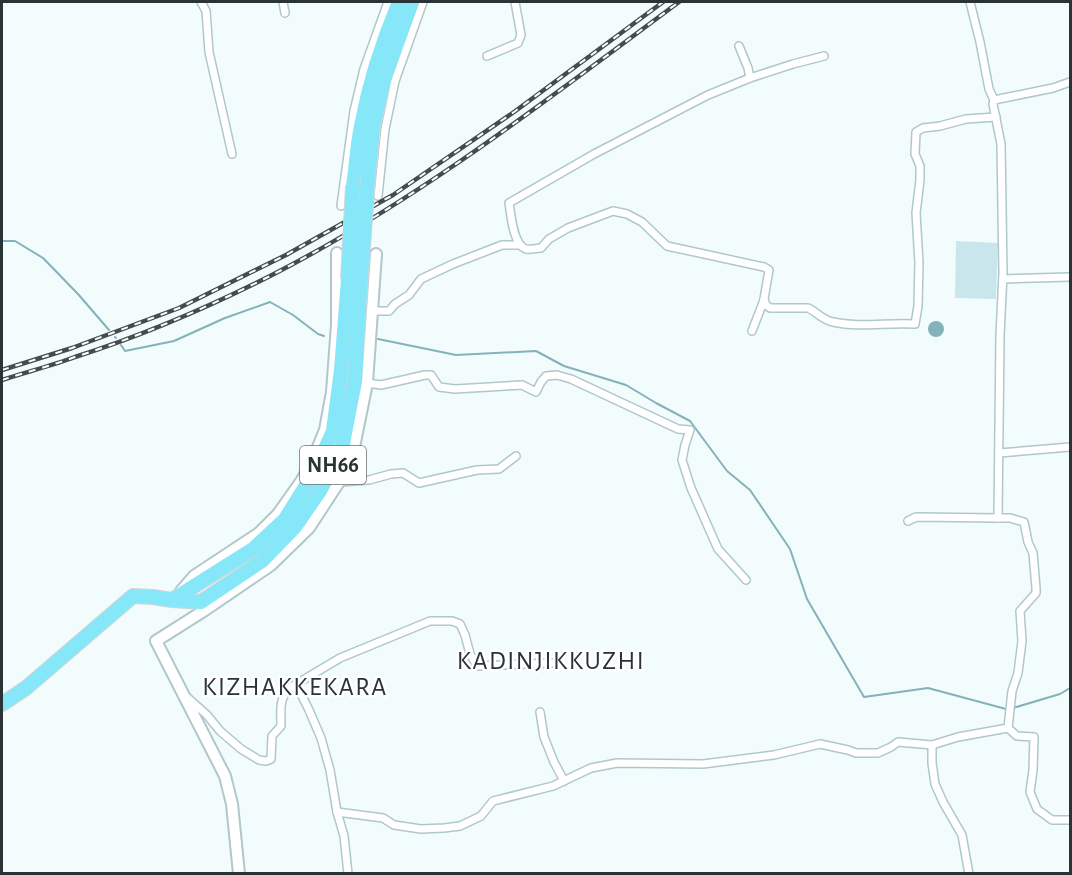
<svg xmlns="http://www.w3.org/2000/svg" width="1072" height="875" font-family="'Alegreya Sans',sans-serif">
  <rect width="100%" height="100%" fill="#f2fcfd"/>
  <polygon fill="#c9e6ec" points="956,241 998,243 996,299 955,298"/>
  <circle fill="#84b2bb" cx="936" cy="329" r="8"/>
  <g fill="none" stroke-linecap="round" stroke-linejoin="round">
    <g stroke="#84b2bb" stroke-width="2">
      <polyline points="2,241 15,241 43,258 78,294 109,330"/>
      <polyline points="115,337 116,338"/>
      <polyline points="378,339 456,355 536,351 564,366 626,385 656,403 690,421 727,471 750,490 790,549 807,599 864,697 928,688 1006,709"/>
      <polyline points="121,345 125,351 174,341 225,318 270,302 293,315 318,334 324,336"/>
      <polyline points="1013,708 1060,694 1070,688"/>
    </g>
    <g stroke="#b0c7cb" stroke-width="10">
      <g id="street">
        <polyline points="201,2 206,11 209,52 232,154"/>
        <polyline points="283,2 285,13"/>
        <polyline points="970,2 980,42 989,89 994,100"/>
        <path d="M739,46L748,68L750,78L708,95L594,154L509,203C511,215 513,245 526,249C530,250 537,248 541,248L549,239L568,228L613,211L627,214L642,222L667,246L764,267L769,270L764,299L766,305L770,308H808C817,312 822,320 833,322C860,328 888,322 915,324L918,306L919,263L916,213L920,180V166L915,154L916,132L923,128L940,126L966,119L996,117"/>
        <polyline points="487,56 518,43 521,35 515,2"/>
        <polyline points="750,78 793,64 824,56"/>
        <polyline points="378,196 385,129 395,81 423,2"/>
        <polyline points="341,206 354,111 364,69 388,2"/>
        <polyline points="1003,279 1070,277"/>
        <polyline points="373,311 389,311 395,304 409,295 421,279 453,264 502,245 520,245"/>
        <polyline points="752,331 764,300"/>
        <polyline points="367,383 381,385 425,375 431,375 439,387 455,389 522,385 536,392 541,382 546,376 557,375 571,379 678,429 690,430 685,445 682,460 691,488 718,549 746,580"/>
        <polyline points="999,453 1070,447"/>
        <polyline points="339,482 369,480 391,474 403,473 419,483 477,470 499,469 516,456"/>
        <polyline points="998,518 1010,518 1024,522 1028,542 1033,553 1036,588 1036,593 1020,611 1022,641 1018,673 1012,691 1008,728"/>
        <polyline points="908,521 916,517 998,518 1000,336 1003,273 1001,144 993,104 994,100 1053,88 1070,82"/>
        <polyline points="293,686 340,658 430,621 452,621 460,624 465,635 470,654 477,666 551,663"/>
        <path d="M188,698L207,715L220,731L241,749L259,760L266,761L271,759L272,736L281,726C281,710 278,696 293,686L301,694L309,710L321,738L330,770L337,812L344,836L348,874"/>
        <polyline points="540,712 544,737 554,762 564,781"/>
        <polyline points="932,745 932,763 935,784 943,802 962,835 969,874"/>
        <polyline points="337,812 383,818 394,825 421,829 444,828 460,826 481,816 493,801 553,786 591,768 617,763 703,764 774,755 820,744 848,750 856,753 878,753 891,747 898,742 932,745 958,737 1008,728 1017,736 1034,737 1033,770 1030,792 1037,809 1052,820 1070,820"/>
      </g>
    </g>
    <g stroke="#b0c7cb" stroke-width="14">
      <g id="secondary">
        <polyline points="181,591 194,576 259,533 278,514 302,480 312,462 325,430 332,392 337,325 337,253"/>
        <polyline points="239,874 232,804 225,776 156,641 205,610 271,565 309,528 339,482 353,452 367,383 376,254"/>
      </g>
    </g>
    <g stroke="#d4d6d7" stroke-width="16">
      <g id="highway">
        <polyline points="368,178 373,126 384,79 412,2"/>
        <path d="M353,186C356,166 357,145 361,126C369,83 382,42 399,2"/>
        <polyline points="172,600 253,549 285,519 315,471 333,431 341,370 348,279"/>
        <polyline points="2,704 26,688 133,596 153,597 172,600 201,602 262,561 295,527 320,491 342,449 355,380 361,274"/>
      </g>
    </g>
    <use href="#street" stroke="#fff" stroke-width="7"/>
    <use href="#secondary" stroke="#fff" stroke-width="10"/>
    <use href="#highway" stroke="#86e7f8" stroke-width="14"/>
    <g stroke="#434c4e" stroke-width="4.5">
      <g id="rail">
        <polyline points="2,370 72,348 179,308 286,255 393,195 514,112 663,2"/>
        <path d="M2,380C26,372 51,366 75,357C141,336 211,306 272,275C418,200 548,99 679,2"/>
      </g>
    </g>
    <use href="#rail" stroke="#fff" stroke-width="2" stroke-dasharray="7" stroke-linecap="butt"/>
    <g stroke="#d4d6d7" stroke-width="16" stroke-linecap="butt">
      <g id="highway-bridge">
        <polyline points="361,274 368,178"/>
        <polyline points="348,279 353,186"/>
      </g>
    </g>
    <use href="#highway-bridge" stroke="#86e7f8" stroke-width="14"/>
  </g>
  <g text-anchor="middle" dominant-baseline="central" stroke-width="5" stroke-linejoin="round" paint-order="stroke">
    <rect fill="#fff" stroke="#6a7072" stroke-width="1.5" x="300" y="446" width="66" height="38" rx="4.5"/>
    <g font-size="22" font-weight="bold" fill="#2a3335">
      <text x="333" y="465">NH66</text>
    </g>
    <g font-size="26" letter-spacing="1.5" fill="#2a3335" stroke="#fff">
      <text x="551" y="661">KADINJIKKUZHI</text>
      <text x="295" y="687">KIZHAKKEKARA</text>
    </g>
  </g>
  <rect width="1072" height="875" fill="none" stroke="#2a3335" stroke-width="6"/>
</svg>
